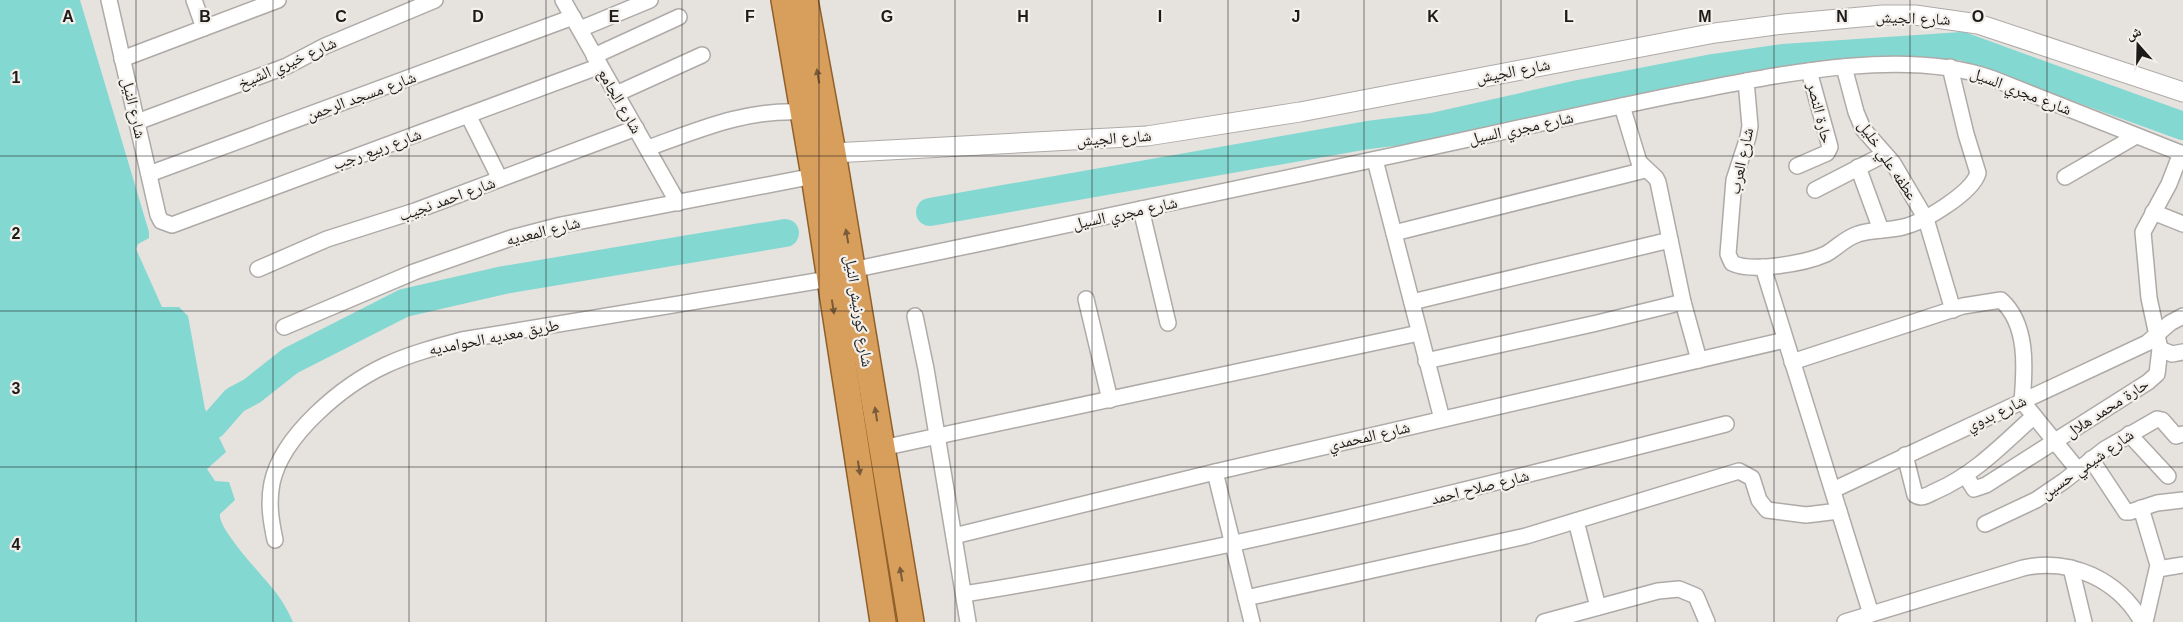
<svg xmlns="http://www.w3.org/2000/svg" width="2183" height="622" font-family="Helvetica,'Noto Naskh Arabic',sans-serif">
  <rect width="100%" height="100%" fill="#e6e2de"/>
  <path fill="#84d8d2" d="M0,0H80L149,232V238L138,244L136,249L162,307H179L188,316L205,409L226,452L207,469L215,481L229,482L235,500L220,514C217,528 263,576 273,589C281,598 288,611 293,622H0Z"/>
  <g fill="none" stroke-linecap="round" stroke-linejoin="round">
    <g stroke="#84d8d2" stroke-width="28">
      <polyline points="930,212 1368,135 1433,127 1579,94 1713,68 1783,58 1962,46 2183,126"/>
      <polyline points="213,425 235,400 252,391 290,361 404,303 504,280 785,233"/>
    </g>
    <g stroke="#aeaaa7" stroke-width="18">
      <g id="minor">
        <polyline points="109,0 158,215 161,221 172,225 600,66"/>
        <polyline points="194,0 204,28"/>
        <polyline points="563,0 678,203"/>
        <polyline points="580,29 650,0"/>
        <polyline points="594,56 679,17"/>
        <polyline points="122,59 278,0"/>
        <polyline points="1844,67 1856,112 1863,129 1893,163 1926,219 1953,310"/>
        <path d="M1746,81L1750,126L1748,137L1734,180L1728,254L1732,263C1752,273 1806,263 1826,254C1837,248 1845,238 1858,234C1873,229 1888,231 1903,227C1924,222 1972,193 1978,173L1966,134L1950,67"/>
        <polyline points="616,94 702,55"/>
        <polyline points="468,115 500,179"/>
        <polyline points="137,122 287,66 325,46 435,0"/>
        <path d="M648,148C701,129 746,109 803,112"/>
        <polyline points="1375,160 1442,419"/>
        <polyline points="1797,166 1827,153 1830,147 1809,71"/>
        <polyline points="1858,167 1881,230"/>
        <polyline points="149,174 573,17"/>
        <polyline points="2065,177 2136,136"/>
        <polyline points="1815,190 1885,154"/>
        <polyline points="1141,209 1168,323"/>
        <polyline points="2153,212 2183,224"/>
        <polyline points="1394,233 1645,170"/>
        <polyline points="1763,267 1871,614"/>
        <polyline points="258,269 327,239 415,211 636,128"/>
        <path d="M852,270C1033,232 1214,195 1395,155C1488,135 1581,114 1674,95C1769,77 1899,46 1991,78L2183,154"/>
        <polyline points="1086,299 1110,400"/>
        <polyline points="1412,302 1670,240"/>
        <polyline points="1683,302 1699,360"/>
        <polyline points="915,316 926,369 968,622"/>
        <polyline points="284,327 414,272 511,238 561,225 814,176"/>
        <polyline points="2160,349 2172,354 2183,352"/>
        <polyline points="1426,361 1597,323 1683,302 1658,182 1656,178 1639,162 1622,106"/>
        <path d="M1792,362L1963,306L2001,300C2028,324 2025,368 2022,401L2078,470"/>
        <polyline points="2129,434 2168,476"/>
        <polyline points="882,448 1419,333"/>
        <path d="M1905,455L1915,495C1922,500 1929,494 1936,491C1975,474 2003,444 2034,416"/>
        <polyline points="2091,459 2126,512 2130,512 2157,503 2183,500"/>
        <polyline points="1215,472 1252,622"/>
        <polyline points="1966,476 1974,489 1986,485 2148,382 2157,374 2160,349 2149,298 2143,232 2169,184 2181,153"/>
        <polyline points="1833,490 2147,343 2170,323 2183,316"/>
        <polyline points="2141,508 2158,565 2145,622"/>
        <polyline points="1576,521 1598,607"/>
        <polyline points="1985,524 2036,500 2064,481 2105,449 2157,419 2162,420 2176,436 2183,434"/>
        <polyline points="954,536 1215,472 1785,340"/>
        <path d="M275,540C271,521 268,503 272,483C282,435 343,385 386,365C410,354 436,347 462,340L829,279"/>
        <polyline points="2071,568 2084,622"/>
        <polyline points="2158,569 2183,565"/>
        <path d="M964,594C1222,553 1474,489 1726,424"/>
        <polyline points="1246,598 1526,536 1739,471 1752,478 1759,500 1767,510 1806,515 1839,511"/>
        <polyline points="1544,622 1658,591 1679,589 1696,596 1707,622"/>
        <path d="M1845,622L2023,568C2070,557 2119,580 2142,622"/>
      </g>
    </g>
    <g stroke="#aeaaa7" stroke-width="21">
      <polyline id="tertiary" points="833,153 1147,136 1300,112 1715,33 1784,24 1883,15 1915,15 1978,24 2183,92"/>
    </g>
    <g stroke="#90602a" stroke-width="28">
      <g id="trunk">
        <polyline points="784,0 814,176 883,622"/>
        <polyline points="805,0 833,153 911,622"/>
      </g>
    </g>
    <use href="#minor" stroke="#fff" stroke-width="15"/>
    <use href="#tertiary" stroke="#fff" stroke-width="19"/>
    <use href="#trunk" stroke="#d89e5b" stroke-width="25"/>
  </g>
  <defs><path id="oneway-solid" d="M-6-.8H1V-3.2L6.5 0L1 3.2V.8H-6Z" transform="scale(1.25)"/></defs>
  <g fill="#7a5c3a">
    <use href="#oneway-solid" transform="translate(818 76) rotate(-100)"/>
    <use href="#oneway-solid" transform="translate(847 236) rotate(-100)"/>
    <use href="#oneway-solid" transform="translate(833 307) rotate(81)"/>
    <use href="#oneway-solid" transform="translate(876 414) rotate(-99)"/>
    <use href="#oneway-solid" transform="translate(859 468) rotate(81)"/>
    <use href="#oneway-solid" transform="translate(901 574) rotate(-100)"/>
  </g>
  <path fill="none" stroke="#1c1b1a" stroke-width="1" stroke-opacity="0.55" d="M136,0V622M273,0V622M409,0V622M546,0V622M682,0V622M819,0V622M955,0V622M1092,0V622M1228,0V622M1364,0V622M1501,0V622M1637,0V622M1774,0V622M1910,0V622M2047,0V622M0,156H2183M0,311H2183M0,467H2183"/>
  <g text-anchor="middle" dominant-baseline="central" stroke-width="4.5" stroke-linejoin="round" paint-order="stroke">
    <g font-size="16" fill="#1c1b1a" stroke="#f3efeb">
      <text transform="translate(1913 18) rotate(2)">شارع الجيش</text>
      <text transform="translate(287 63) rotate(-24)">شارع خيري الشيخ</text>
      <text transform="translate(1513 71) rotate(-11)">شارع الجيش</text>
      <text transform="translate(2021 91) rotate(21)">شارع مجري السيل</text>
      <text transform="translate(361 96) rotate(-20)">شارع مسجد الرحمن</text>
      <text transform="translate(620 101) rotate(60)">شارع الجامع</text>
      <text transform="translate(134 108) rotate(77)">شارع النيل</text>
      <text transform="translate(1820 113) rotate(76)">حارة النصر</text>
      <text transform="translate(1521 128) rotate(-12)">شارع مجري السيل</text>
      <text transform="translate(1114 138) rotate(-4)">شارع الجيش</text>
      <text transform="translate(377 149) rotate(-20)">شارع ربيع رجب</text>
      <text transform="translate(1888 160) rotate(56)">عطفه علي خليل</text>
      <text transform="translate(1741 161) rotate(-78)">شارع العرب</text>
      <text transform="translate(447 199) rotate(-20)">شارع احمد نجيب</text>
      <text transform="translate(1125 213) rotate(-12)">شارع مجري السيل</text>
      <text transform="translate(543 231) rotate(-14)">شارع المعديه</text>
      <text transform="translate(859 311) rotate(81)">شارع كورنيش النيل</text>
      <text transform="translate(494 337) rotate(-11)">طريق معديه الحوامديه</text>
      <text transform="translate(2107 408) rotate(-33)">حارة محمد هلال</text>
      <text transform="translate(1996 413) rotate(-25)">شارع بدوي</text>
      <text transform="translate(1369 436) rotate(-13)">شارع المحمدي</text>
      <text transform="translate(2087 464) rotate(-35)">شارع شيمي حسين</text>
      <text transform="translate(1480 487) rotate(-14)">شارع صلاح احمد</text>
    </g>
  </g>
  <g font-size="16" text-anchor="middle" font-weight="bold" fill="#1c1b1a" stroke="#f3efeb" stroke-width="4.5" stroke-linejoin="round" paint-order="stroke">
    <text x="68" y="22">A</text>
    <text x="205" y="22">B</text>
    <text x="341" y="22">C</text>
    <text x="478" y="22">D</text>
    <text x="614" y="22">E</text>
    <text x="750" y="22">F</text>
    <text x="887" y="22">G</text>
    <text x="1023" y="22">H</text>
    <text x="1160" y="22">I</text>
    <text x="1296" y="22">J</text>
    <text x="1433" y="22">K</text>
    <text x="1569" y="22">L</text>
    <text x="1705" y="22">M</text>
    <text x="1842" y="22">N</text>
    <text x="1978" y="22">O</text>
    <text x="16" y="83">1</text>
    <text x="16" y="239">2</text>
    <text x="16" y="394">3</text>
    <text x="16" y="550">4</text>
  </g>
  <g transform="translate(2138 45) rotate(340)" stroke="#f3efeb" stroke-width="4" paint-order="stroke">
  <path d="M0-4L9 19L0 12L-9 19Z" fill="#1c1b1a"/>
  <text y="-8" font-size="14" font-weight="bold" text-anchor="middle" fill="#1c1b1a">ش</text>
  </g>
</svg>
